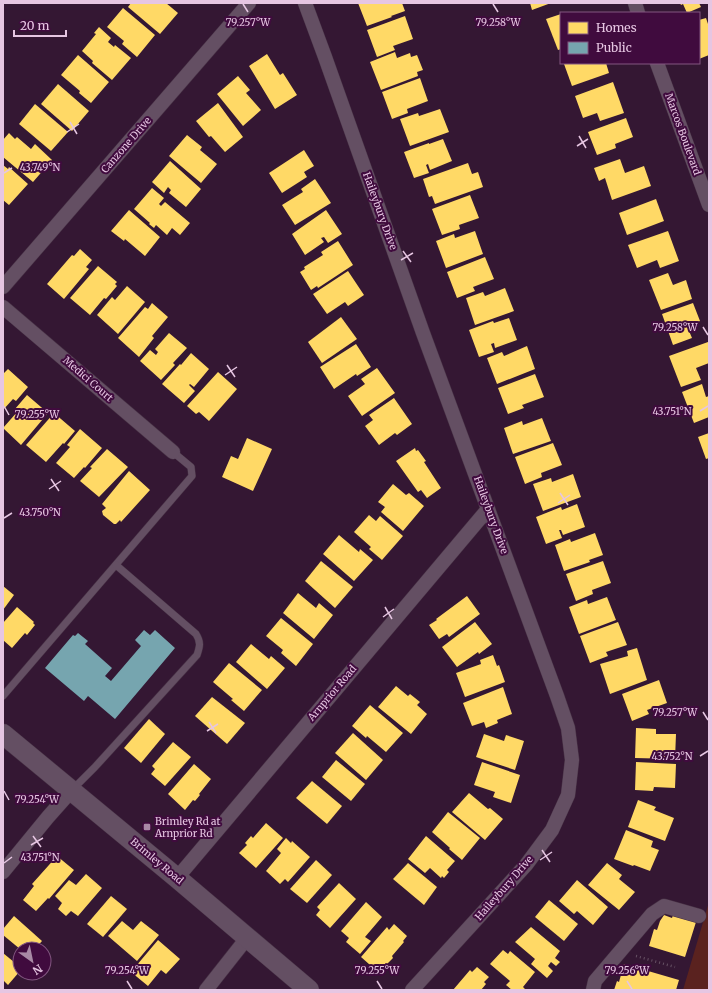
<svg xmlns="http://www.w3.org/2000/svg" width="712" height="993" font-family="Merriweather,serif">
  <rect width="100%" height="100%" fill="#341733"/>
  <polygon fill="#5a221f" points="709,902 709,990 683,990"/>
  <g fill="#ffd966">
    <polygon points="131,3 166,3 178,13 160,34 128,7"/>
    <polygon points="358,3 402,3 405,11 391,16 392,17 367,26"/>
    <polygon points="530,3 551,3 532,10"/>
    <polygon points="680,3 699,3 701,7 687,13 683,4 681,5"/>
    <polygon points="123,8 155,35 137,57 122,44 124,41 107,27"/>
    <polygon points="561,14 561,49 558,50 546,19"/>
    <polygon points="405,16 413,39 393,46 395,50 377,57 367,30"/>
    <polygon points="706,18 709,27 709,55 699,59 699,20"/>
    <polygon points="99,27 111,38 108,42 114,47 115,45 131,58 112,80 92,63 93,61 82,51 96,34 94,33"/>
    <polygon points="395,52 397,58 410,53 411,57 417,55 423,70 417,72 418,76 381,90 370,62"/>
    <polygon points="267,54 280,75 283,73 297,95 275,109 249,66"/>
    <polygon points="78,55 109,82 91,103 79,93 80,91 61,75"/>
    <polygon points="567,63 606,63 609,73 572,86 564,64"/>
    <polygon points="238,76 250,90 246,93 261,110 243,126 217,94"/>
    <polygon points="420,78 428,101 407,109 408,113 392,119 382,92"/>
    <polygon points="613,82 624,113 600,121 597,113 583,118 575,96"/>
    <polygon points="58,84 89,111 72,131 41,104"/>
    <polygon points="218,103 243,137 225,152 211,136 209,137 196,121"/>
    <polygon points="35,104 68,132 51,151 19,124"/>
    <polygon points="440,109 449,132 410,146 400,119 418,113 419,116"/>
    <polygon points="626,118 633,137 615,144 616,148 597,155 588,132"/>
    <polygon points="9,133 15,139 17,137 31,149 35,144 52,160 33,182 3,157 3,140"/>
    <polygon points="187,135 202,147 200,150 217,164 201,183 169,156"/>
    <polygon points="443,139 452,161 430,170 428,164 426,165 429,173 414,178 404,152 429,143 429,144"/>
    <polygon points="304,150 314,166 304,172 307,177 282,193 269,173"/>
    <polygon points="620,159 625,173 644,166 651,186 612,200 605,178 599,181 594,168"/>
    <polygon points="170,161 201,189 186,207 169,193 171,190 168,187 164,193 152,182"/>
    <polygon points="468,163 472,174 478,172 483,187 435,204 432,196 429,197 423,179"/>
    <polygon points="3,165 8,169 9,167 28,184 9,205 3,200"/>
    <polygon points="315,179 331,203 295,225 282,205 303,192 301,189"/>
    <polygon points="152,188 164,198 159,204 161,206 165,202 190,223 180,235 172,228 167,235 156,225 154,228 149,224 150,223 134,209"/>
    <polygon points="470,195 479,218 459,225 460,229 442,235 432,209"/>
    <polygon points="656,199 664,221 627,235 619,213"/>
    <polygon points="129,210 160,237 145,256 125,239 124,241 111,231"/>
    <polygon points="326,210 342,234 328,243 324,237 321,238 324,242 305,255 292,234"/>
    <polygon points="475,231 483,254 446,268 436,241 454,234 455,238"/>
    <polygon points="668,231 679,261 660,268 657,260 637,268 628,245"/>
    <polygon points="338,241 353,265 318,288 317,286 311,290 300,272 305,269 304,267 323,255 321,252"/>
    <polygon points="80,249 92,260 86,267 89,269 64,299 47,284 72,255 74,256"/>
    <polygon points="485,257 494,279 473,287 475,291 457,298 447,272"/>
    <polygon points="98,266 117,282 115,284 117,286 106,299 104,298 90,315 70,298"/>
    <polygon points="348,271 364,295 348,306 345,302 327,314 313,294"/>
    <polygon points="668,273 673,285 686,280 692,299 661,310 649,280"/>
    <polygon points="127,286 145,302 118,334 97,315 112,297 115,300"/>
    <polygon points="505,288 514,311 475,325 466,298 483,292 485,296"/>
    <polygon points="152,303 168,317 152,336 154,338 139,357 118,338 145,307 148,309"/>
    <polygon points="693,303 700,321 687,326 692,338 673,345 662,314"/>
    <polygon points="341,317 357,339 322,363 308,342"/>
    <polygon points="509,318 517,340 495,348 494,343 491,344 494,352 479,357 469,330 493,321 494,323"/>
    <polygon points="169,333 187,348 173,363 175,365 161,380 140,361 150,350 156,355 158,352 155,349"/>
    <polygon points="708,342 709,346 709,363 696,368 701,380 681,387 669,356"/>
    <polygon points="356,344 371,367 357,376 356,374 334,389 320,367"/>
    <polygon points="527,346 535,369 497,384 487,358 502,352 504,356"/>
    <polygon points="191,353 209,369 194,387 190,384 189,385 195,391 184,403 162,384 180,364 181,365"/>
    <polygon points="377,368 395,393 362,416 348,396 365,384 361,379"/>
    <polygon points="8,369 28,387 16,401 13,399 3,410 3,374"/>
    <polygon points="218,372 237,389 209,421 199,412 196,414 187,406"/>
    <polygon points="535,374 544,397 522,405 524,408 508,414 498,388"/>
    <polygon points="702,384 706,397 709,396 709,417 694,423 682,392"/>
    <polygon points="27,395 48,413 21,445 3,428 18,411 15,409"/>
    <polygon points="394,398 412,424 397,435 395,433 379,445 365,426 373,420 369,415"/>
    <polygon points="54,413 75,431 64,444 63,443 46,462 26,445"/>
    <polygon points="542,418 551,441 513,454 504,428 522,421 523,425"/>
    <polygon points="80,429 102,448 85,468 84,467 74,478 56,463 70,447 67,445"/>
    <polygon points="709,433 709,458 706,459 698,437"/>
    <polygon points="247,438 272,449 253,491 222,477 231,456 238,459"/>
    <polygon points="553,443 562,465 541,473 542,477 525,484 515,457"/>
    <polygon points="415,448 416,451 418,450 426,461 424,462 441,488 427,498 421,490 418,492 396,461"/>
    <polygon points="107,449 128,467 99,497 80,481 92,468 90,467"/>
    <polygon points="129,471 150,490 121,522 120,520 116,524 114,524 103,515 102,511 106,508 102,504"/>
    <polygon points="573,474 581,497 543,511 533,484 551,478 552,482"/>
    <polygon points="393,484 406,495 409,493 424,506 403,531 381,512 385,507 378,502"/>
    <polygon points="577,504 585,527 563,535 561,530 559,530 562,538 546,544 536,517 561,507 562,510"/>
    <polygon points="369,515 376,521 380,516 403,536 382,560 369,549 371,547 354,532"/>
    <polygon points="595,533 603,555 589,560 590,562 564,571 555,545 570,539 571,542"/>
    <polygon points="339,535 359,552 360,549 373,560 354,581 323,554"/>
    <polygon points="321,561 353,587 335,608 305,581"/>
    <polygon points="603,561 611,583 592,590 593,594 576,601 566,574"/>
    <polygon points="3,586 14,595 3,610"/>
    <polygon points="298,593 316,608 319,603 333,615 314,639 283,613"/>
    <polygon points="467,596 480,614 449,637 447,634 439,639 429,625 437,620 436,619"/>
    <polygon points="607,597 616,620 579,634 569,607 587,600 588,604"/>
    <polygon points="17,607 34,622 33,623 35,625 27,635 25,633 12,648 3,640 3,623"/>
    <polygon points="281,618 313,644 296,666 281,653 283,650 266,636"/>
    <polygon points="475,622 492,644 479,654 478,652 457,667 442,647"/>
    <polygon points="618,622 627,645 606,652 608,656 590,663 580,636"/>
    <polygon points="251,644 269,659 271,656 285,668 267,689 236,662"/>
    <polygon points="637,648 647,680 610,694 600,664 628,656 627,651"/>
    <polygon points="493,655 497,666 499,665 505,682 465,697 456,673 481,664 480,660"/>
    <polygon points="229,663 262,690 244,711 231,700 233,699 213,682"/>
    <polygon points="659,680 667,703 647,710 649,714 632,721 622,694"/>
    <polygon points="396,686 408,696 410,694 420,702 417,705 427,714 411,734 378,707"/>
    <polygon points="503,687 512,714 497,720 498,723 486,728 484,722 472,726 463,703"/>
    <polygon points="212,697 245,723 227,744 195,716"/>
    <polygon points="370,705 403,733 386,752 367,736 366,738 352,726"/>
    <polygon points="149,719 165,734 141,763 124,748"/>
    <polygon points="636,728 656,729 656,734 676,734 675,759 635,758"/>
    <polygon points="353,733 383,760 366,780 335,753"/>
    <polygon points="484,734 504,741 506,735 524,741 515,770 476,757"/>
    <polygon points="173,742 191,757 165,786 151,774 155,769 152,766"/>
    <polygon points="336,760 365,784 351,801 322,777"/>
    <polygon points="482,762 520,775 511,803 493,797 495,792 474,785"/>
    <polygon points="636,762 676,764 675,788 654,787 653,791 635,790"/>
    <polygon points="194,764 211,779 199,794 200,795 195,801 193,800 185,810 168,794"/>
    <polygon points="312,781 342,806 327,824 296,798"/>
    <polygon points="469,793 488,809 490,808 503,819 485,840 452,812"/>
    <polygon points="638,800 656,807 654,810 674,818 665,841 628,827"/>
    <polygon points="448,812 480,838 462,860 449,849 450,848 432,832"/>
    <polygon points="266,823 283,838 256,868 239,853 247,845 245,843 251,836 253,838"/>
    <polygon points="626,830 653,841 651,847 659,850 650,871 634,865 633,866 614,859"/>
    <polygon points="426,836 455,861 447,870 449,872 444,878 442,876 441,878 430,868 425,873 408,859"/>
    <polygon points="286,838 291,843 292,841 310,857 288,882 285,879 280,884 266,871 281,853 277,849"/>
    <polygon points="57,856 74,870 49,899 48,898 36,911 23,900 34,886 32,884"/>
    <polygon points="316,860 332,875 307,903 290,889"/>
    <polygon points="408,863 437,887 424,905 393,879"/>
    <polygon points="607,863 622,875 619,879 635,892 619,910 588,885"/>
    <polygon points="86,874 102,888 78,916 71,911 66,916 58,909 62,903 55,896 69,880 76,885"/>
    <polygon points="577,880 608,907 593,925 577,911 574,914 559,901"/>
    <polygon points="339,883 356,899 330,928 316,915 320,910 317,907"/>
    <polygon points="111,896 127,909 103,937 87,924"/>
    <polygon points="549,900 578,924 564,941 535,917"/>
    <polygon points="366,902 382,917 365,937 371,941 360,954 346,942 349,938 341,931"/>
    <polygon points="664,915 672,918 673,915 696,922 685,957 649,946 654,929 657,930 660,921"/>
    <polygon points="14,916 42,941 35,949 20,949 3,935 3,929"/>
    <polygon points="122,921 133,930 141,921 159,935 137,961 108,936"/>
    <polygon points="394,924 407,936 403,941 404,942 392,956 393,958 387,964 386,963 378,972 361,957 387,927 389,930"/>
    <polygon points="531,927 560,951 555,958 560,962 556,966 551,962 548,966 553,971 547,978 531,964 535,959 515,942"/>
    <polygon points="158,940 180,959 166,974 161,970 148,986 131,972"/>
    <polygon points="503,950 508,954 510,951 535,972 523,987 526,990 512,990 506,985 510,981 490,964"/>
    <polygon points="3,953 20,967 20,971 8,985 3,980"/>
    <polygon points="624,964 679,980 676,990 614,990 617,981 619,982"/>
    <polygon points="477,967 489,977 484,982 486,984 481,990 453,990 470,970 472,972"/>
  </g>
  <polygon fill="#76a5af" points="144,630 150,635 155,630 175,648 115,719 88,696 84,701 45,668 73,635 75,636 78,633 88,641 85,644 112,668 105,676 111,681 141,646 135,640"/>
  <g fill="none" stroke-linecap="round" stroke-linejoin="round">
    <g stroke="#473145" stroke-width="8">
      <g id="service">
        <polyline points="3,696 192,476 191,467 173,452"/>
        <path d="M72,790L95,767L197,655C200,646 201,642 196,634L116,565"/>
      </g>
    </g>
    <g stroke="#473145" stroke-width="15">
      <g id="minor">
        <polyline points="305,3 325,57 423,333 557,696 568,728 572,760 568,795 552,830 526,865 412,990"/>
        <polyline points="635,3 638,13"/>
        <polyline points="657,63 709,205"/>
        <polyline points="3,287 249,3"/>
        <polyline points="3,307 173,452"/>
        <polyline points="3,872 48,817 72,790"/>
        <polyline points="177,878 488,509"/>
        <polyline points="206,990 247,938"/>
        <polyline points="593,990 595,981 652,914 664,906 699,916"/>
      </g>
    </g>
    <g stroke="#473145" stroke-width="21">
      <polyline id="secondary" points="3,734 177,878 309,990"/>
    </g>
    <polyline stroke="#675265" stroke-width="2.5" stroke-dasharray="1 3" stroke-linecap="butt" points="636,956 675,967"/>
    <use href="#service" stroke="#644f63" stroke-width="7"/>
    <use href="#minor" stroke="#644f63" stroke-width="14"/>
    <use href="#secondary" stroke="#644f63" stroke-width="20"/>
  </g>
  <path fill="none" stroke="#e6c6e2" stroke-width="1.5" d="M243,4L248,12M493,4L498,12M70,122L77,134M67,132L79,124M579,136L586,148M577,146L588,139M4,173L12,168M403,251L411,262M401,260L413,253M703,327L708,335M227,365L235,377M225,375L237,367M4,406L9,415M700,411L708,406M51,479L59,491M49,489L61,481M560,493L568,505M558,503L570,495M4,518L12,513M385,607L392,619M383,617L394,609M703,712L708,720M209,722L216,733M207,731L218,724M700,756L708,751M4,791L9,800M33,836L41,847M31,845L43,838M542,850L550,862M540,860L552,852M4,863L12,857M127,981L132,989M377,981L382,989M627,981L632,989"/>
  <rect fill="#a889a5" stroke="#400b3e" stroke-width="1.5" x="143" y="823" width="8" height="8" rx="2"/>
  <g text-anchor="middle" dominant-baseline="central" stroke-width="4" stroke-linejoin="round" paint-order="stroke">
    <g font-size="10" fill="#e6c6e2" stroke="#400b3e">
      <text transform="translate(683 134) rotate(70)">Marcos Boulevard</text>
      <text transform="translate(126 145) rotate(-49)">Canzone Drive</text>
      <text transform="translate(380 211) rotate(70)">Haileybury Drive</text>
      <text transform="translate(88 379) rotate(41)">Medici Court</text>
      <text transform="translate(491 515) rotate(70)">Haileybury Drive</text>
      <text transform="translate(332 693) rotate(-50)">Arnprior Road</text>
      <text transform="translate(157 861) rotate(40)">Brimley Road</text>
      <text transform="translate(504 888) rotate(-49)">Haileybury Drive</text>
    </g>
    <g font-size="10" fill="#e6c6e2" stroke="#400b3e" text-anchor="start">
      <text x="155" y="821">Brimley Rd at<tspan x="155" dy="12">Arnprior Rd</tspan></text>
    </g>
  </g>
  <g font-size="10" text-anchor="middle" fill="#e6c6e2" stroke="#400b3e" stroke-width="4" stroke-linejoin="round" paint-order="stroke">
    <text x="248" y="26">79.257°W</text>
    <text x="498" y="26">79.258°W</text>
    <text x="40" y="171">43.749°N</text>
    <text x="675" y="331">79.258°W</text>
    <text x="672" y="415">43.751°N</text>
    <text x="37" y="418">79.255°W</text>
    <text x="40" y="516">43.750°N</text>
    <text x="675" y="716">79.257°W</text>
    <text x="672" y="760">43.752°N</text>
    <text x="37" y="803">79.254°W</text>
    <text x="40" y="861">43.751°N</text>
    <text x="127" y="974">79.254°W</text>
    <text x="377" y="974">79.255°W</text>
    <text x="627" y="974">79.256°W</text>
  </g>
  <rect width="712" height="993" fill="none" stroke="#e6c6e2" stroke-width="8"/>
  <rect x="560" y="12" width="140" height="52" fill="#400b3e" stroke="#825680"/>
  <rect x="568" y="22" width="20" height="12" fill="#ffd966" stroke="#825680"/>
  <text x="596" y="32" font-size="12" fill="#e6c6e2">Homes</text>
  <rect x="568" y="42" width="20" height="12" fill="#76a5af" stroke="#825680"/>
  <text x="596" y="52" font-size="12" fill="#e6c6e2">Public</text>
  <g transform="translate(32 961) rotate(147)"><circle r="19" fill="#400b3e" stroke="#825680"/>
  <path d="M0-3L7 15L0 10L-7 15Z" fill="#a889a5"/>
  <text y="-6" font-size="11" font-weight="bold" text-anchor="middle" fill="#e6c6e2">N</text>
  </g>
  <path d="M14 30v6h52v-6" fill="none" stroke="#e6c6e2" stroke-width="2"/>
  <text x="20" y="30" font-size="12" fill="#e6c6e2" stroke="#400b3e" stroke-width="3" paint-order="stroke">20 m</text>
</svg>
